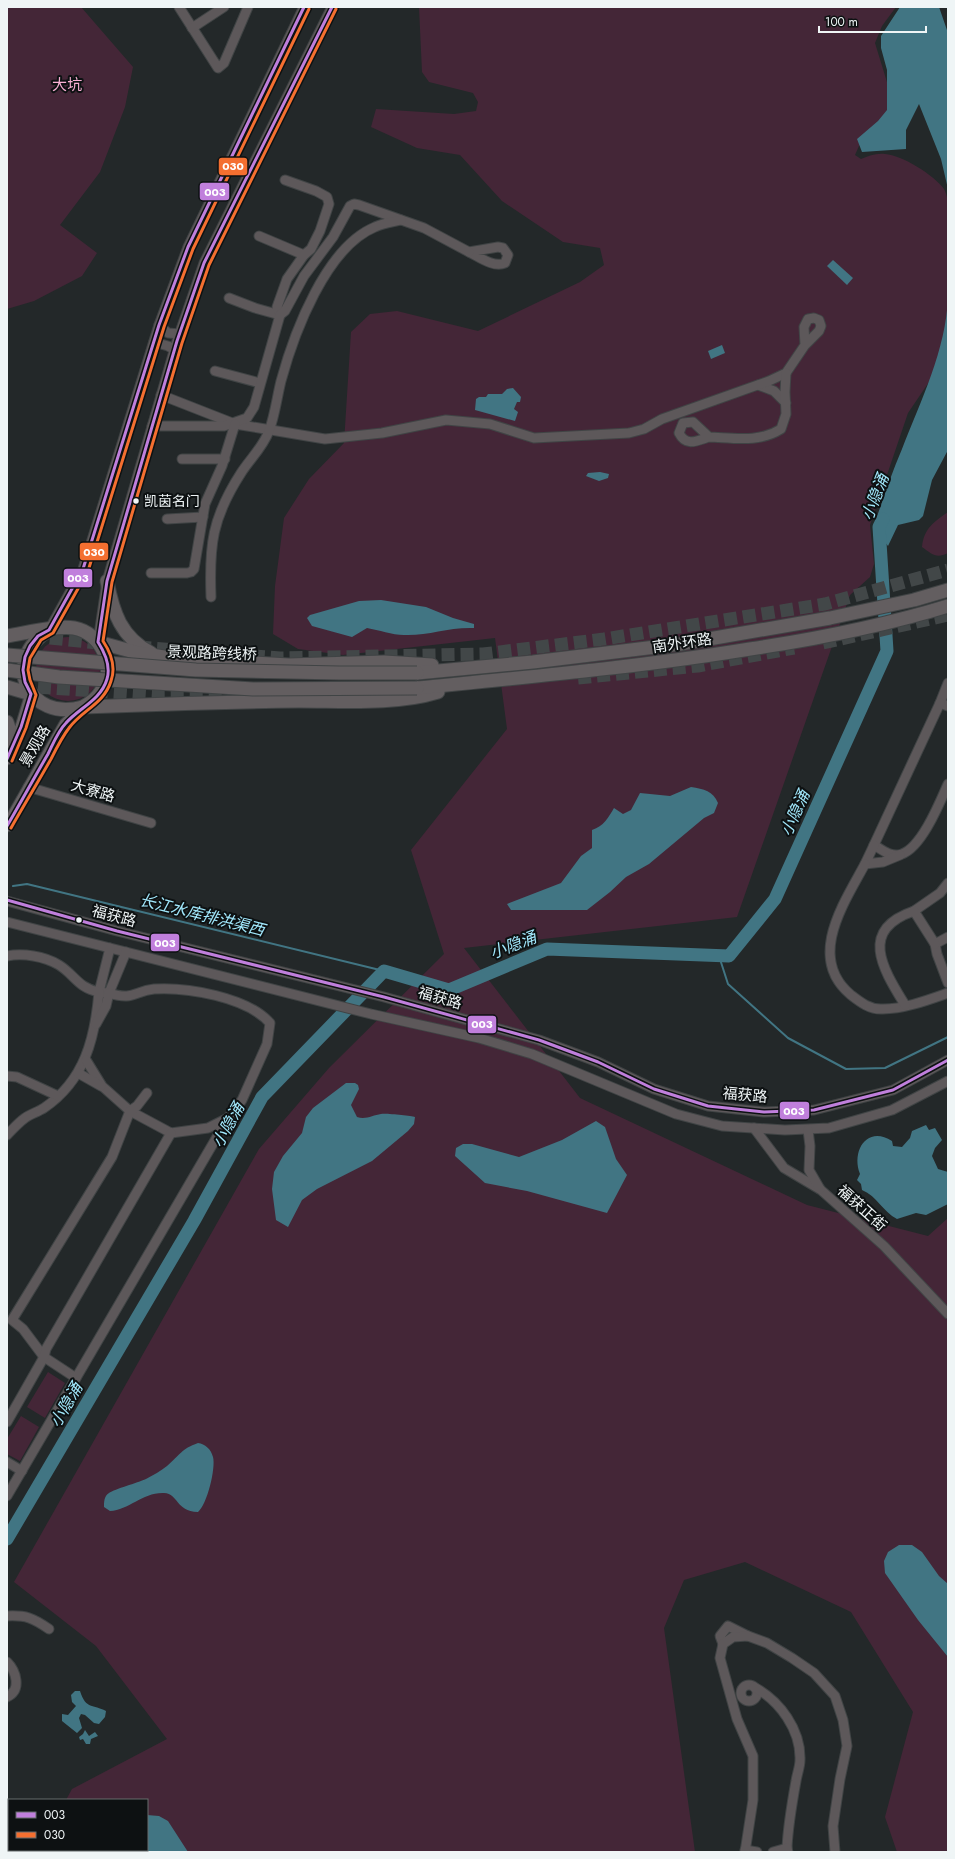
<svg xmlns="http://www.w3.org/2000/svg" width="955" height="1859" font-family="Jost,'Noto Sans SC',sans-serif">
  <rect width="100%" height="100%" fill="#232829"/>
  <g fill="#442637">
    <polygon points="7,7 81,7 133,67 125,107 100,172 60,225 97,253 82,276 34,301 7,309"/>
    <path d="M419,7H896L882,26L875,43L890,92L893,113L863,137L855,155L861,159C869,156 876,153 885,154C902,155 934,175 944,189C946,192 947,198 948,201V342L933,376L908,413L870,525L874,564L870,577L850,595L737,917L464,948L580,1098L807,1205L928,1236L948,1218V1852H897L885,1817L913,1712L851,1612L745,1562L684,1580L664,1628L695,1852H36L37,1850H147V1800H66L72,1789L167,1739L96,1646L14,1582L259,1149L329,1068L444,954L411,850L507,729L495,638L343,655L298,649L273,634L275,586L284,518L309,479L344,443L351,332L370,314L397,311L478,331L580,282L604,265L600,248L563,242L502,201L460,155L417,148L371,127L376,109L454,114L476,111L478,102L473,93L429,82L422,72Z"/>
    <path d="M948,512V553C936,559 932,554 922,547C924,528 934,522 948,512Z"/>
    <circle cx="68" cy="669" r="32"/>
    <polygon points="48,1372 65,1383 45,1418 27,1407"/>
    <polygon points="21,1416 39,1427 20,1461 7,1454 7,1439"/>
  </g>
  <g fill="#417583">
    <polygon points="900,7 939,7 948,33 948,189 941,159 919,104 906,130 906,149 862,152 857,139 878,121 887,110 887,70 881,48 881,36"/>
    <polygon points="833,260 853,278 847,285 827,266"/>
    <path d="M948,297V450L932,480L923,516L919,520L898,525L888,546L873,527C883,501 891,474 902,449C921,400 946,350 948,297Z"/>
    <polygon points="722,345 725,353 711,359 708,351"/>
    <polygon points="513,388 521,397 520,402 517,402 514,409 518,412 515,421 475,410 476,399 479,397 486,397 488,394 502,394 507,389"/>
    <polygon points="600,472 609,474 608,478 599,481 586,476 588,473"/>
    <path d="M381,600L426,607L453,618L474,624V628C448,627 428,636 404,635C392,635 379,630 367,628L352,637L312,626L307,618L310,615L359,601Z"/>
    <path d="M691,787C704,789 713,791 718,803L714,813L704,818L649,864L626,877L610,892L587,910H511L507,904L561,883L581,856L592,848V830C604,826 608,818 614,808L623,814L631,810L640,793L670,796Z"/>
    <path d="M346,1083H355L358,1085L359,1089L351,1105L357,1117C366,1120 373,1115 381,1114C386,1113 411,1116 415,1117L414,1124L408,1131L372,1161L317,1189L302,1200L288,1227L276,1220L272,1189L274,1172L283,1156L302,1133L306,1117L313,1108Z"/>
    <polygon points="596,1121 605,1127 616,1159 627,1175 607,1213 527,1191 485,1183 455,1156 456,1148 463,1144 472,1144 519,1157 562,1140"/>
    <path d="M926,1125L929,1130L935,1128L942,1140L935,1148L932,1156L938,1169L948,1172V1204L926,1215L916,1213L897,1219C883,1212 877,1196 862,1190L861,1184L857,1180L860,1174C851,1151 867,1125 892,1141L893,1146L902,1147L910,1138L912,1131Z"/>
    <path d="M198,1443C205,1444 211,1449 213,1457C216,1468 207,1505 198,1512C175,1511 179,1494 164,1493C143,1492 129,1510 110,1511L104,1507C104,1502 104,1496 109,1493C115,1489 137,1483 146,1479C153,1475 161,1471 167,1466C180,1455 181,1449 198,1443Z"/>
    <polygon points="899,1545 912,1545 922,1552 939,1576 948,1584 948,1657 918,1620 885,1573 884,1561 888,1552"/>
    <path d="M75,1691H80C86,1710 93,1704 106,1711L105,1717L99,1724L94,1723L85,1715L81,1714L79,1718L82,1728L77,1733L62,1721V1714L68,1715L76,1706L72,1702L71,1695Z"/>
    <polygon points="85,1730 89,1736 95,1732 98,1736 91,1739 90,1744 86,1744 83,1739 80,1740 79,1737 83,1734"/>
    <polygon points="147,1815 159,1816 168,1821 188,1852 120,1852 121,1850 147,1850"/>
  </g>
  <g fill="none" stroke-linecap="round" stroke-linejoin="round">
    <g stroke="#417583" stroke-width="2">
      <polyline points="13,886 27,884 384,971"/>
      <polyline points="719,956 728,984 788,1038 846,1069 885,1068 948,1037"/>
    </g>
    <polyline stroke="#417583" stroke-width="13" points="7,1539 194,1221 262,1097 384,971 449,990 547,949 729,956 775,899 887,651 879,527 883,519"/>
    <g stroke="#424748" stroke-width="13" stroke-dasharray="13 6" stroke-linecap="butt">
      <polyline points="31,636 107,644"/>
      <polyline points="823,643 948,615"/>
      <polyline points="138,647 280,658 483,654 604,639 825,604 948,570"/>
      <polyline points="578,678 698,666 794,648"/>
      <polyline points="19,686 155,695 261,695"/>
      <polyline points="334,695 377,694"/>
    </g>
    <g stroke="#404445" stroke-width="11">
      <g id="minor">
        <polyline points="179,7 218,68 224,63 248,7"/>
        <polyline points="192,28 224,7"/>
        <polyline points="259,236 304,255"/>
        <path d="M498,247L503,248L508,255L505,263C494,268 479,257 469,252Z"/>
        <polyline points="229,298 255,308 280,315"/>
        <polyline points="280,315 277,307 287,279 304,255 311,249 320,231 329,204 327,197 316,191 285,180"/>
        <polyline points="159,325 168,333 180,334"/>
        <polyline points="154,342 168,346 175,350"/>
        <polyline points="215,371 260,383"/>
        <polyline points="758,385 774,391 786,403"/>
        <polyline points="161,395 235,424 325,439 382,433 446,420 490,424 534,438 629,433 644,429 662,419 769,381 786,373 805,345 819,331 821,326 819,320 814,318 808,319 804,327 805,345"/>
        <polyline points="152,426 224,426 247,418 254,407 280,315 285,311 304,276 333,237 350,206 354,204 359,205 424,228 469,252"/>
        <path d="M709,437C697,441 686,447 679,433L683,423L693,422L709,437C734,438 759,443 781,429L786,414L785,392L786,373"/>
        <polyline points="182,459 225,459"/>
        <polyline points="167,519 203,517"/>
        <polyline points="151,573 187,573 191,572 194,569 205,504 222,466 235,424"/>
        <path d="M211,597C209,545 212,518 241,473C250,459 263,447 269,431C275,415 277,397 281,381C294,333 326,247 375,227C383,223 393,222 401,220"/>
        <polyline points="49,630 83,569 159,325 188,247 304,7"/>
        <polyline points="98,642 107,581 177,341 204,263 332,7"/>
        <polyline points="948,683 940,703 948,706"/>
        <path d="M940,703L874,845C882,850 892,858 902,854C922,847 940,802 948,784"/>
        <polyline points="28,787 151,823"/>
        <polyline points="874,845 865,864 883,862 900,855"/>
        <path d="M865,864C844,903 806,958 851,995C860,1002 870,1010 883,1009C904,1009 928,1000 948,993"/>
        <polyline points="7,901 117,931 384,997 539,1040 598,1062 654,1089 708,1106 764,1112 814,1110 893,1090 948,1060"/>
        <polyline points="914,911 940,893 948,883"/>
        <polyline points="7,922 371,1014 479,1038 532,1054 676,1114 722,1126 785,1130 829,1128 892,1110 948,1081"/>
        <polyline points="948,937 935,944 937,954 948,983"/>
        <polyline points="110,948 99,992 109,993 126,952"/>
        <path d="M7,956C23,953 44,956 59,965C75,975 78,988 99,992C95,1038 85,1080 44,1108C38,1112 30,1114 25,1118C18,1123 13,1129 7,1135"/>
        <path d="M905,1005C883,969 858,930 914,911L935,944"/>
        <path d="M86,1060L102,1086L130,1111L171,1133L208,1128L228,1118L242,1100L267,1044L270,1023C247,997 187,987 154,989C134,991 134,1001 109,993L106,1006L96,1024"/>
        <polyline points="78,1073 101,1086"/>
        <polyline points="7,1076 17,1077 58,1096"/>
        <polyline points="754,1128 784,1168 821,1190 884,1246 948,1314"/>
        <polyline points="808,1130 810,1146 809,1170 820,1189"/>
        <polyline points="76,1378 44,1357 23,1329 12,1320 112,1157 130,1111 137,1106 147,1093"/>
        <polyline points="7,1422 44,1357 46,1349 171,1133"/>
        <polyline points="7,1462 22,1471"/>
        <polyline points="7,1496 228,1118"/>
        <path d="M7,1616C26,1615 33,1618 49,1629"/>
        <polyline points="723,1644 720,1636 728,1626 748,1636"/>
        <path d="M7,1662C16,1671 22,1690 7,1697"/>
        <circle cx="749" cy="1693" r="8"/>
        <path d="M754,1687C780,1701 801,1730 800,1760C800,1767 797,1774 796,1781C792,1803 788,1826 787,1848"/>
        <polyline points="745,1850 757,1852"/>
        <polyline points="745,1852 753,1800 753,1756 737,1719 720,1658 723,1644 733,1637 748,1636 767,1643 792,1658 814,1673 835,1696 843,1720 847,1746 840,1779 833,1826 835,1852"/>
        <polyline points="773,1852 787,1848 788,1852"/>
      </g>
    </g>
    <g stroke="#404445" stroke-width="13">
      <g id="major">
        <polyline points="7,759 21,727 31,694"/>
        <polyline points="7,826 65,724 83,707"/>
      </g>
    </g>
    <g stroke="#404445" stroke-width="15">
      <g id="highway">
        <path d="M107,581C113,613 121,637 151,653"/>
        <path d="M49,630C0,660 28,723 83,707C155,704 227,702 299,701C345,701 395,705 438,692"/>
        <path d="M7,636C26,633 57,625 74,628C102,633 117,668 101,691C97,698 90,703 83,707"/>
        <polyline points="98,642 138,653 177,659 289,665 384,662 432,665"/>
        <polyline points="417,673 533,662 680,644 830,618 914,600 948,590"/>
        <polyline points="7,687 31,694"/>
        <path d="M417,688C528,677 640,667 750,649C817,639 883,626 948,606"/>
        <polyline points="7,722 11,734 10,749"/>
      </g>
    </g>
    <use href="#minor" stroke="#5d585a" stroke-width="9"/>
    <use href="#major" stroke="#666164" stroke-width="11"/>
    <use href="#highway" stroke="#635e60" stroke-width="13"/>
    <g stroke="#404445" stroke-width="15" stroke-linecap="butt">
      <g id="highway-bridge">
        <polyline points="7,655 196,670 339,673 417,673"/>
        <polyline points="7,670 59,677 253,689 417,688"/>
      </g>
    </g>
    <use href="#highway-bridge" stroke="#635e60" stroke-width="13"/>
    <g stroke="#0d1112" stroke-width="6">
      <g id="bus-1">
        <polyline points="7,759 21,727 31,694 25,682 23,670 25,657 30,646 38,636 49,630 83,569 159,325 188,247 304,7"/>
        <path d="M7,826C21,802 34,778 48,754C53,744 58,731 66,723C79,708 101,700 107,679C111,666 105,653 98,642L107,581L177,341L204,263L332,7"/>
        <polyline points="7,900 117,931 384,997 539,1040 598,1062 654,1089 708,1106 764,1112 814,1110 893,1090 948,1060"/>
      </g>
    </g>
    <g stroke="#0d1112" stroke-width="6">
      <g id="bus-2">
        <polyline points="12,761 26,728 36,695 30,680 28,670 30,658 41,640 53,633 88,571 164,327 193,249 309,9"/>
        <path d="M11,828C24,805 38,782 51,759C56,749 62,737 69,728C82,710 104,704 111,681C116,667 111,653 103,641L112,582L182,343L209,265L336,9"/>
      </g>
    </g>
    <use href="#bus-1" stroke="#c07fdc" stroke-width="3"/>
    <use href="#bus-2" stroke="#f46f30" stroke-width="3"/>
  </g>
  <g fill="#eff5f6" stroke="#0d1112" stroke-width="1.5">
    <circle cx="136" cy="501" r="3.5"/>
    <circle cx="79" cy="920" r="3.5"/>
  </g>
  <g text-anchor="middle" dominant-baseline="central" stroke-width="4" stroke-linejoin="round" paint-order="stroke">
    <g font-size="14" fill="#eff5f6" stroke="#0d1112" text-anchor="start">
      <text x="144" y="501">凯茵名门</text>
    </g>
    <g font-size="15" fill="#f7afd3" stroke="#0d1112">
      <text x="67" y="85">大坑</text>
    </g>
    <g font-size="15" fill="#eff5f6" stroke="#0d1112">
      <text transform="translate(682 643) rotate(-8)">南外环路</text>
      <text transform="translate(212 653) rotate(2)">景观路跨线桥</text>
      <text transform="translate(35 746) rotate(-60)">景观路</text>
      <text transform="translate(93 791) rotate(16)">大寮路</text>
      <text transform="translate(114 916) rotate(15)">福获路</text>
      <text transform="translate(440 998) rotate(16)">福获路</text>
      <text transform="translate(745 1095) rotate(5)">福获路</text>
      <text transform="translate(862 1208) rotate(42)">福获正街</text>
    </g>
    <g font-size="16" font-style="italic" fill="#a2e9fd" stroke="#0d1112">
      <text transform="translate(875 497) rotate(-69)">小隐涌</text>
      <text transform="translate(795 813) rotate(-66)">小隐涌</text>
      <text transform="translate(202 915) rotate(14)">长江水库排洪渠西</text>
      <text transform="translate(513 945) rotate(-21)">小隐涌</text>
      <text transform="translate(228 1125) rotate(-61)">小隐涌</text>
      <text transform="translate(66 1405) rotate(-60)">小隐涌</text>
    </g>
  </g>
  <g stroke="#0d1112" stroke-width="1.5">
    <rect x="218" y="157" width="30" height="19" rx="4" fill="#f46f30"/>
    <rect x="199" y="182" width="31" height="19" rx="4" fill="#c07fdc"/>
    <rect x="79" y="542" width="30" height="19" rx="4" fill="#f46f30"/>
    <rect x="63" y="568" width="30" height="20" rx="4" fill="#c07fdc"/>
    <rect x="150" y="933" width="30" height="19" rx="4" fill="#c07fdc"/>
    <rect x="467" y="1015" width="30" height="19" rx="4" fill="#c07fdc"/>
    <rect x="779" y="1101" width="31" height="19" rx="4" fill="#c07fdc"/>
  </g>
  <g font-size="11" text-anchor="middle" font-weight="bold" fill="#fff">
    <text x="233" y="170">030</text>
    <text x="215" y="196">003</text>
    <text x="94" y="556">030</text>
    <text x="78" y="582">003</text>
    <text x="165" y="947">003</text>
    <text x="482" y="1028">003</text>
    <text x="794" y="1115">003</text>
  </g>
  <rect width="955" height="1859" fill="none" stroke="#eff5f6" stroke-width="16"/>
  <rect x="8" y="1799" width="140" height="52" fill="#0d1112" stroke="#676c6d"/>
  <rect x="16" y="1812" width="20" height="6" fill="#c07fdc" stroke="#676c6d"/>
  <text x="44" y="1819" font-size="12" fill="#eff5f6">003</text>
  <rect x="16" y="1832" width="20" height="6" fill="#f46f30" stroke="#676c6d"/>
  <text x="44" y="1839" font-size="12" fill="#eff5f6">030</text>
  <path d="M819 26v6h107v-6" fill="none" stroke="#eff5f6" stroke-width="2"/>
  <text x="825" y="26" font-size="12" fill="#eff5f6" stroke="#0d1112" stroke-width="3" paint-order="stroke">100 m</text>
</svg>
